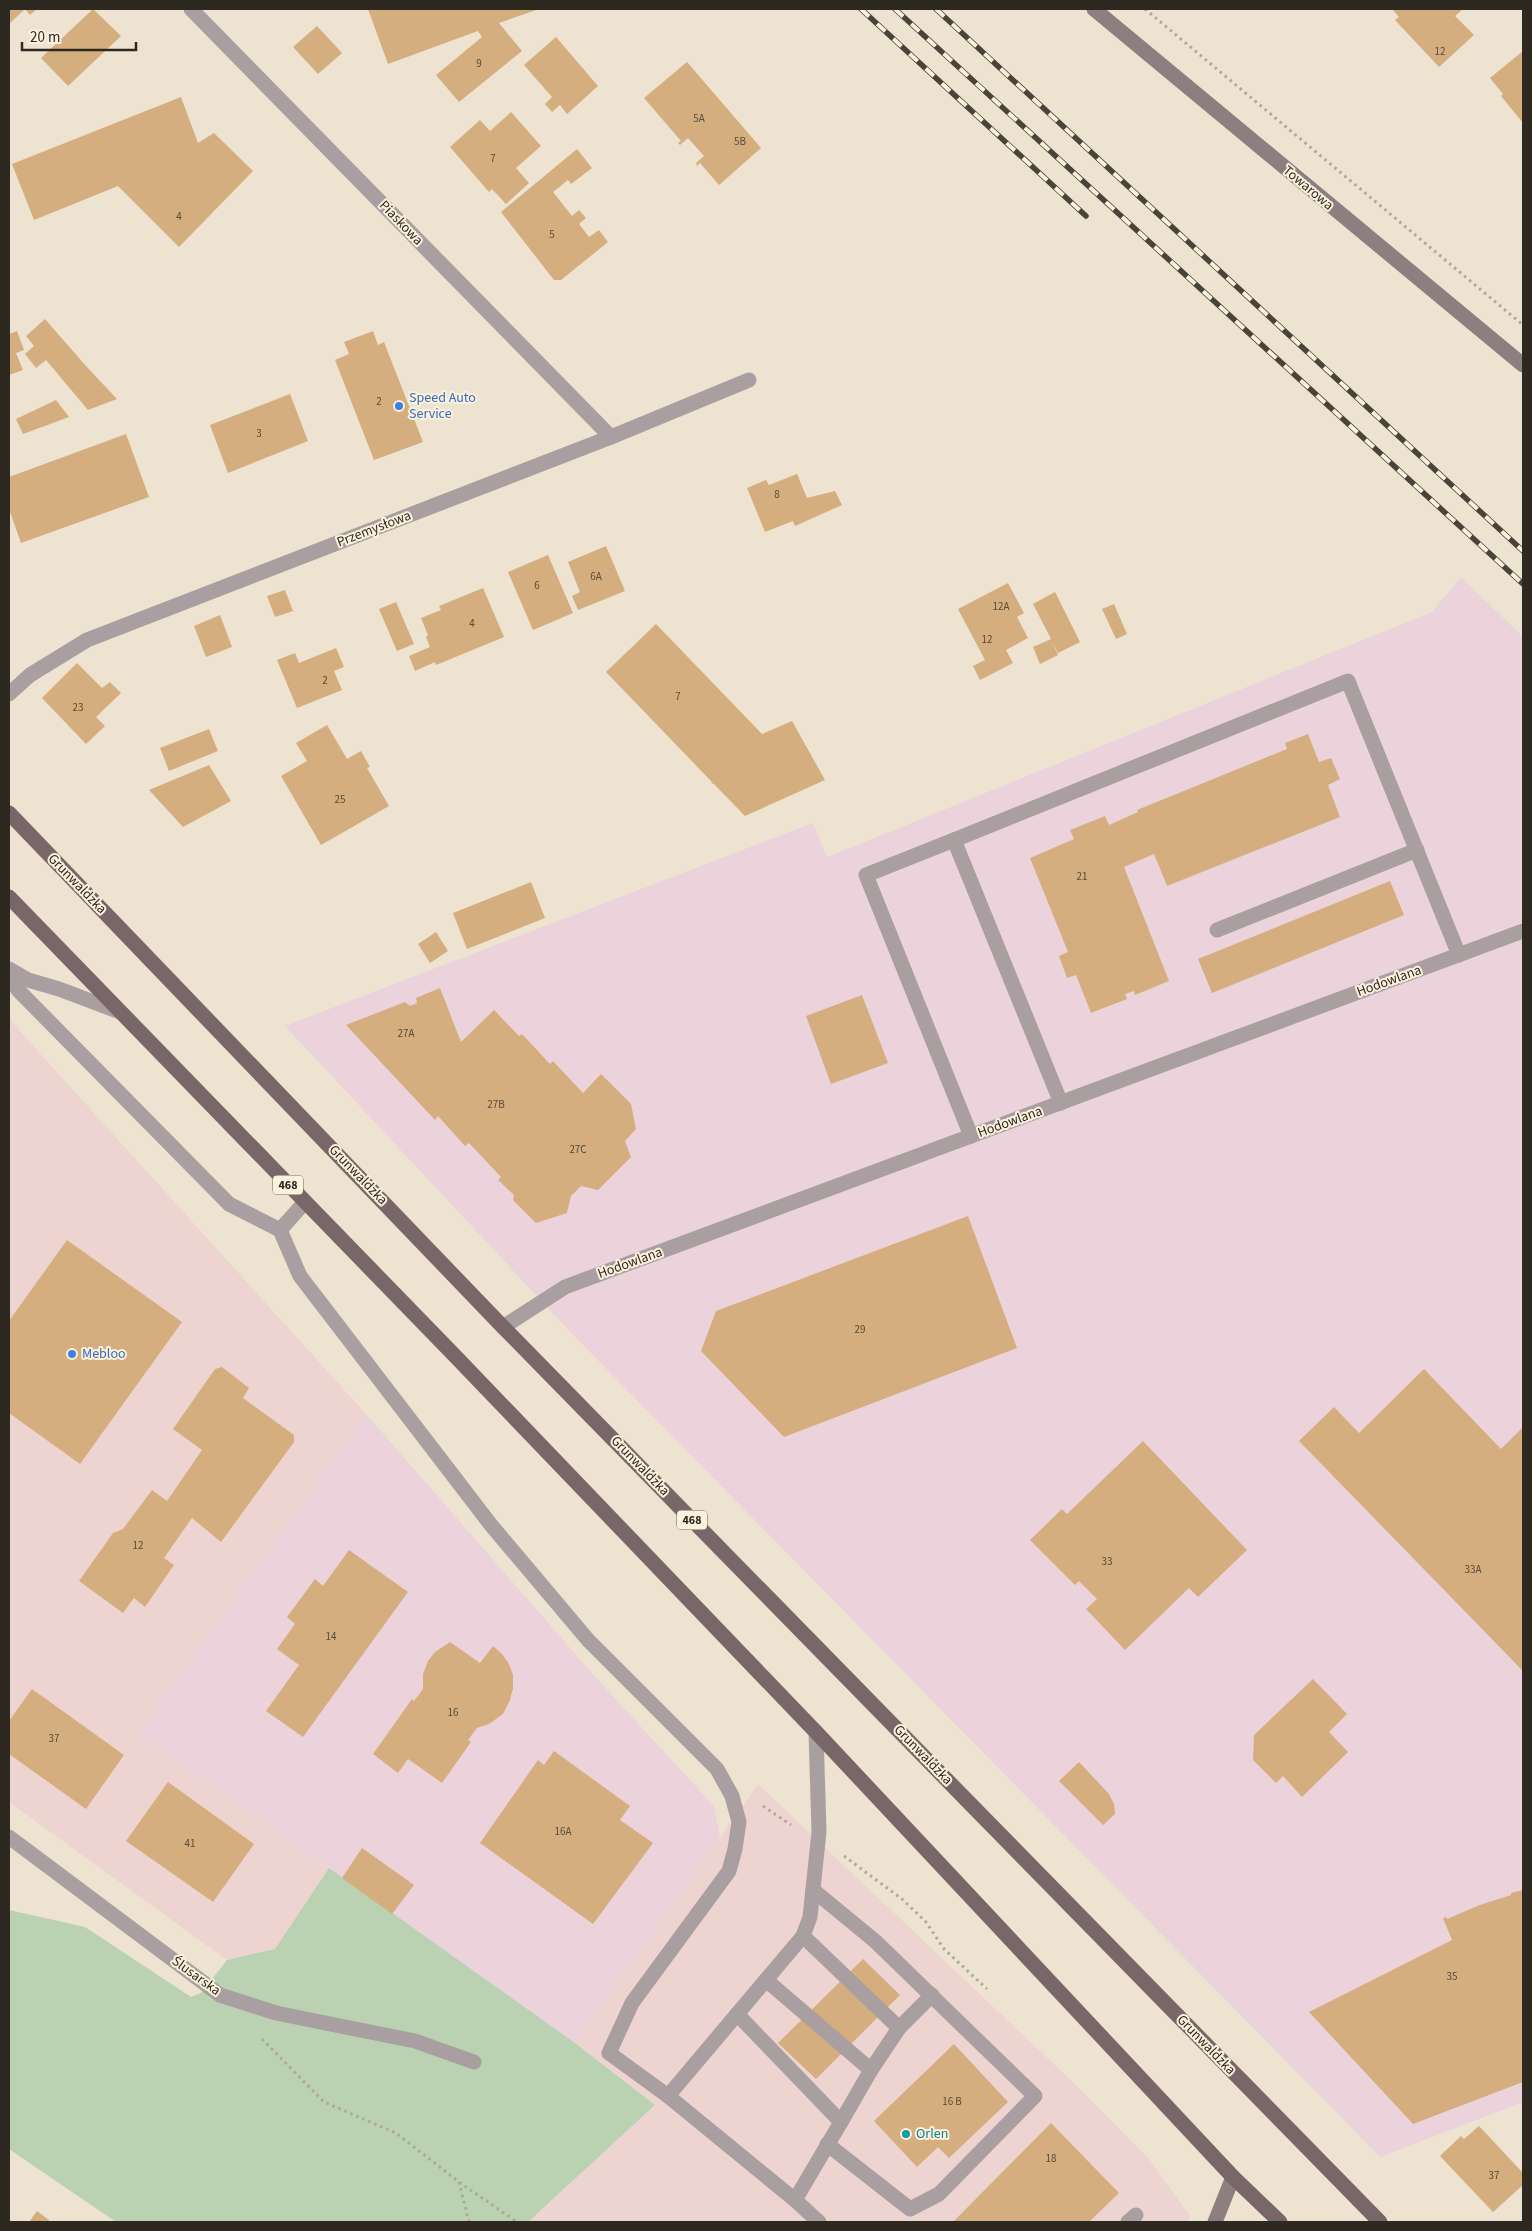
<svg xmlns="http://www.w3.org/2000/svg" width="1532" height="2231" font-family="'Source Sans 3',sans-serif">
  <rect width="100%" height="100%" fill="#ede3d0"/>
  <g fill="#eed4d0">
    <polygon points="9,1019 366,1414 138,1733 329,1868 275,1949 227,1960 9,1802"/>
    <polygon points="758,1784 1079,2088 1149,2159 1190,2216 1187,2222 528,2222 655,2105 575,2043"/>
  </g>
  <g fill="#ecd3db">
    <polygon points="1461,577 1523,637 1523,2102 1380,2157 574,1336 285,1026 813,823 827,857 1432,612"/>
    <polygon points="366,1414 598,1680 714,1806 720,1838 575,2043 138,1733"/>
  </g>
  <polygon fill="#bad1b2" points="329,1868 575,2043 655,2105 528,2222 116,2222 9,2149 9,1910 85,1927 191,1997 201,1993 227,1960 275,1949"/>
  <g fill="#d4ae7e">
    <polygon points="9,9 37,9 30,15 25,9 9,24"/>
    <polygon points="93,9 121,36 68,86 41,58"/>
    <polygon points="368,9 539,9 499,23 522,51 459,102 436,75 482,37 478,31 388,64"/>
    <polygon points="1392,9 1463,9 1455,16 1474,35 1439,67 1395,20 1399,17"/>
    <polygon points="317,26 342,53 318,74 293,47"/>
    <polygon points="556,37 598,86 567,114 560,105 552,112 545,104 552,97 524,65"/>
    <polygon points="1523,51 1523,123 1501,96 1503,94 1490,78"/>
    <polygon points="687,62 761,148 719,185 700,163 697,166 696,163 704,156 688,138 680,145 678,143 681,141 644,98"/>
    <polygon points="181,97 198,143 214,133 253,171 179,247 118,186 34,220 12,164"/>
    <polygon points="511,112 541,146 516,168 529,183 506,204 492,189 489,192 450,147 480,120 490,131"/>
    <polygon points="577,149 592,168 571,184 568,180 553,192 572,216 579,210 586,218 579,224 589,237 599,230 608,242 561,280 554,280 501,212"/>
    <polygon points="45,319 85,365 117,399 88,410 46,360 36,368 25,354 34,346 26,336"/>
    <polygon points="17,331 24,350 16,353 23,370 9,375 9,334"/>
    <polygon points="373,331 378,345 384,342 423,442 374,460 335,360 349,354 344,342"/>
    <polygon points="290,394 308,441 228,473 210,425"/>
    <polygon points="56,400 69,417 23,434 16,419"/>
    <polygon points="126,434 149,497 21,543 9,509 9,477"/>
    <polygon points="797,474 807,498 835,491 842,505 795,526 793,521 765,532 747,488 766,480 769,485"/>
    <polygon points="606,546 625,591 578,610 572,596 580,592 568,562"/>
    <polygon points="548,555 573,613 533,630 508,572"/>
    <polygon points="1008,583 1024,613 1017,617 1028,638 1006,650 1013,663 980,680 973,666 985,660 958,609"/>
    <polygon points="483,588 504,637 436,665 435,662 415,671 409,656 430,647 426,637 428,635 421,618 441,610 439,606"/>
    <polygon points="285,590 293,611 275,617 267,596"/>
    <polygon points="1055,592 1080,642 1058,653 1052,641 1058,655 1040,664 1033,647 1051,639 1033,604"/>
    <polygon points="396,602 414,644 397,651 379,609"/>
    <polygon points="1114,604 1127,634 1116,639 1102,609"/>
    <polygon points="220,615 232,647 206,657 194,626"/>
    <polygon points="656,624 762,734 792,721 825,780 745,816 714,784 711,783 712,782 606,672"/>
    <polygon points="336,648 344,667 334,671 342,690 297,708 277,660 295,653 299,663"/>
    <polygon points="77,663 102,688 110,682 121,693 96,717 105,726 86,744 42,698"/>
    <polygon points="327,725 347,759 361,751 370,767 367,768 389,806 321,845 281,776 307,761 296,743"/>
    <polygon points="209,729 218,751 169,771 160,748"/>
    <polygon points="1308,734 1319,762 1331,758 1340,779 1328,785 1340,817 1167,886 1154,854 1124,867 1169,981 1135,995 1134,991 1125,994 1127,999 1091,1013 1076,975 1067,978 1059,956 1068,952 1030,858 1074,839 1070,830 1105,816 1109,825 1138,812 1137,810 1287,749 1285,743"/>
    <polygon points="209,765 231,801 183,827 149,790"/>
    <polygon points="1390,881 1404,915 1212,993 1198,959"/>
    <polygon points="531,882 545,918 467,949 453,913"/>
    <polygon points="436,932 448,951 430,963 418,944"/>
    <polygon points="440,988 461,1042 494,1010 519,1036 522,1034 550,1064 553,1061 583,1093 601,1074 631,1104 636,1129 625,1141 631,1157 598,1190 581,1186 571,1196 567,1213 536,1223 513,1200 514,1195 498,1180 501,1177 469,1143 465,1146 438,1116 435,1120 346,1025 405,1002 410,1006 417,1003 416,998"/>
    <polygon points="862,995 888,1063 831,1084 806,1016"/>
    <polygon points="968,1216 1017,1348 784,1437 701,1351 716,1311"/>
    <polygon points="67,1240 182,1322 80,1464 9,1413 9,1321"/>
    <polygon points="222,1367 249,1388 243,1398 294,1435 294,1442 221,1542 192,1518 164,1558 174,1565 145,1607 134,1598 123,1613 79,1581 113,1533 123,1529 152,1490 167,1501 202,1450 173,1429 215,1369"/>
    <polygon points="1424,1369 1501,1449 1523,1427 1523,1671 1299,1441 1334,1407 1359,1433"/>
    <polygon points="1143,1441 1247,1550 1198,1597 1189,1588 1125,1650 1086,1609 1097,1599 1079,1581 1075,1585 1030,1540 1062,1509 1067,1514"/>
    <polygon points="349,1550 408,1592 303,1737 266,1711 299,1665 277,1649 295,1624 287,1617 315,1579 323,1586"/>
    <polygon points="450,1642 480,1663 493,1646 502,1654 509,1664 513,1675 513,1688 510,1700 503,1714 489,1724 477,1728 468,1740 471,1742 442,1783 408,1759 398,1773 373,1754 412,1699 414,1701 423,1689 423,1674 428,1661 435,1652"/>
    <polygon points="1313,1679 1347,1714 1329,1732 1348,1752 1302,1797 1283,1776 1276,1783 1253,1760 1254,1735"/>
    <polygon points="32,1689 124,1755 86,1809 9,1754 9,1721"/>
    <polygon points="554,1751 630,1806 620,1820 653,1843 593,1924 480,1843 538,1760 544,1765"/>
    <polygon points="1079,1762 1109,1794 1114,1804 1115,1814 1103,1825 1059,1781"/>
    <polygon points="168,1782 254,1844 213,1902 126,1841"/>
    <polygon points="362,1848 414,1885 392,1914 342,1878"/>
    <polygon points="1523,1890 1523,2082 1413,2124 1309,2012 1452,1940 1443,1918 1446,1917 1447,1919 1480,1905 1511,1895 1511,1893"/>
    <polygon points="863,1959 900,1995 816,2079 778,2043"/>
    <polygon points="954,2044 1008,2102 949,2158 938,2147 917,2167 874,2121"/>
    <polygon points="1051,2123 1119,2193 1089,2222 953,2222"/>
    <polygon points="1479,2126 1523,2173 1523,2185 1493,2212 1440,2156 1461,2136 1464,2139"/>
    <polygon points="37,2211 49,2220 48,2222 29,2222"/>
  </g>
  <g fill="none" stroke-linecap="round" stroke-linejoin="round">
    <g stroke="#afa797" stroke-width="3" stroke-dasharray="2.5 4" stroke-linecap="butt">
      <polyline points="1145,9 1523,325"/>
      <polyline points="763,1806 791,1825"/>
      <polyline points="844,1856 902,1899 926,1922 944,1949 987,1989"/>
      <polyline points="262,2039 324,2102 396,2133 459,2182 517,2222"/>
      <polyline points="459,2182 469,2222"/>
    </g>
    <g stroke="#aa9fa0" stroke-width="15">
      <polyline points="611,437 749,380"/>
      <polyline points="954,840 1348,681 1459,955"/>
      <polyline points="1217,930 1417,850"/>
      <polyline points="9,969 28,980 59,989 120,1012"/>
      <polyline points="9,975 18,990 229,1204 280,1230 300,1276 491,1525 588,1640 717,1769 732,1796 739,1822 735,1849 729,1871 632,2003 609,2053 668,2096"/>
      <polyline points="1399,977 1523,931"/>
      <polyline points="971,1136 866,875 954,840 1061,1103"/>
      <polyline points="280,1230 305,1202"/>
      <polyline points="816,1732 819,1832 810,1917 803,1936 668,2096 795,2200 819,2222"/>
      <polyline points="813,1890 875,1941 1035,2096 939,2194 910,2209 827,2144"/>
      <polyline points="803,1936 899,2028 871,2070"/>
      <polyline points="766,1980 871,2070 841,2122"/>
      <polyline points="737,2014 841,2122 795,2200"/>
      <polyline points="899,2028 932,1995"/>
      <polyline points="1128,2222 1136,2215"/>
    </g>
    <g stroke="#aa9fa0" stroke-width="15">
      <polyline points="9,694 30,675 87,640 611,437 191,9"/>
      <polyline points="503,1327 565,1287 1399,977"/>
      <polyline points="9,1837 220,1995 276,2013 415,2041 474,2062"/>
    </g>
    <g stroke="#8d7e7f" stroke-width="15">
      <polyline points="1094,9 1523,365"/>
      <polyline points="1215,2222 1233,2177"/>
    </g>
    <g stroke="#786668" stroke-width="15">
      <polyline points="9,813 503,1327 1380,2222"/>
      <polyline points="9,897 457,1358 816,1732 1233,2177 1280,2222"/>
    </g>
    <g stroke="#49443a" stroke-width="5.5">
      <g id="rail">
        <polyline points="861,9 1086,216"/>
        <polyline points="895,9 1523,584"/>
        <polyline points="936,9 1523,551"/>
      </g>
    </g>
    <use href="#rail" stroke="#fbf1dd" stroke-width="4" stroke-dasharray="11" stroke-linecap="butt"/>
  </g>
  <g fill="#3f7fe0" stroke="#fbf1dd" stroke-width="2">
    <circle cx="399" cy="406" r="5"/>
    <circle cx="72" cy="1354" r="5"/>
  </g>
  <circle fill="#0f9aa8" stroke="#fbf1dd" stroke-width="2" cx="906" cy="2134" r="5"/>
  <g text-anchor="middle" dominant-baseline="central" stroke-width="4" stroke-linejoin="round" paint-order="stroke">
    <g font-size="11" fill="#574a38">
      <text x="1440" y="51">12</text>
      <text x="479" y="63">9</text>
      <text x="699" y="118">5A</text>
      <text x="740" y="141">5B</text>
      <text x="493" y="158">7</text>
      <text x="179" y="216">4</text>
      <text x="552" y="234">5</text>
      <text x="379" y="401">2</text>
      <text x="259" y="433">3</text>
      <text x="777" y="494">8</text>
      <text x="596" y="576">6A</text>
      <text x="537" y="585">6</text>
      <text x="1001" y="606">12A</text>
      <text x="472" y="623">4</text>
      <text x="987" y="639">12</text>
      <text x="325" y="680">2</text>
      <text x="678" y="696">7</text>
      <text x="78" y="707">23</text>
      <text x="340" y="799">25</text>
      <text x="1082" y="876">21</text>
      <text x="406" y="1033">27A</text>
      <text x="496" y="1104">27B</text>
      <text x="578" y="1149">27C</text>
      <text x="860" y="1329">29</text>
      <text x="138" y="1545">12</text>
      <text x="1107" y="1561">33</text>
      <text x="1473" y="1569">33A</text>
      <text x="331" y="1636">14</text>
      <text x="453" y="1712">16</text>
      <text x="54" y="1738">37</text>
      <text x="563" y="1831">16A</text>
      <text x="190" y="1843">41</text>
      <text x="1452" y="1976">35</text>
      <text x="952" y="2101">16 B</text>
      <text x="1051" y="2158">18</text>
      <text x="1494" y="2175">37</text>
    </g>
    <g fill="#fbf1dd" stroke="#6b6559" stroke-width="1">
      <rect x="273" y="1175.5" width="30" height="19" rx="4"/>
      <rect x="677" y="1510.5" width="30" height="19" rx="4"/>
    </g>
    <g font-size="12" font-weight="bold" fill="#2d2921">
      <text x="288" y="1185">468</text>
      <text x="692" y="1520">468</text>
    </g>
    <g font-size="14" fill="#2d2921" stroke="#fbf1dd">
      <text transform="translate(1308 188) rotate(40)">Towarowa</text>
      <text transform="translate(401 223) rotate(46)">Piaskowa</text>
      <text transform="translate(374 529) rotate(-21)">Przemysłowa</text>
      <text transform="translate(77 884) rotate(46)">Grunwaldzka</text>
      <text transform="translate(1389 981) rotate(-20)">Hodowlana</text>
      <text transform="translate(1010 1122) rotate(-20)">Hodowlana</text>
      <text transform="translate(358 1175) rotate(46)">Grunwaldzka</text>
      <text transform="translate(630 1263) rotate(-20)">Hodowlana</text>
      <text transform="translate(640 1466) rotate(46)">Grunwaldzka</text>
      <text transform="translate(923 1755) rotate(46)">Grunwaldzka</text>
      <text transform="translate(196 1976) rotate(36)">Ślusarska</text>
      <text transform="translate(1206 2045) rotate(46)">Grunwaldzka</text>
    </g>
    <g font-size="14" fill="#366cbe" stroke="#fbf1dd" text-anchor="start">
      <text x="409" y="398">Speed Auto<tspan x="409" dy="16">Service</tspan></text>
      <text x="82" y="1354">Mebloo</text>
    </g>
    <g font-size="14" fill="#0d838f" stroke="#fbf1dd" text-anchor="start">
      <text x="916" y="2134">Orlen</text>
    </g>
  </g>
  <rect width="1532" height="2231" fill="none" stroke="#2d2921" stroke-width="20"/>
  <path d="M22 42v8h114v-8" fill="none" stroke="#2d2921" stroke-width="2.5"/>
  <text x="30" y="42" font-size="15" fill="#2d2921" stroke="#fbf1dd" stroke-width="4" paint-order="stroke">20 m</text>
</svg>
